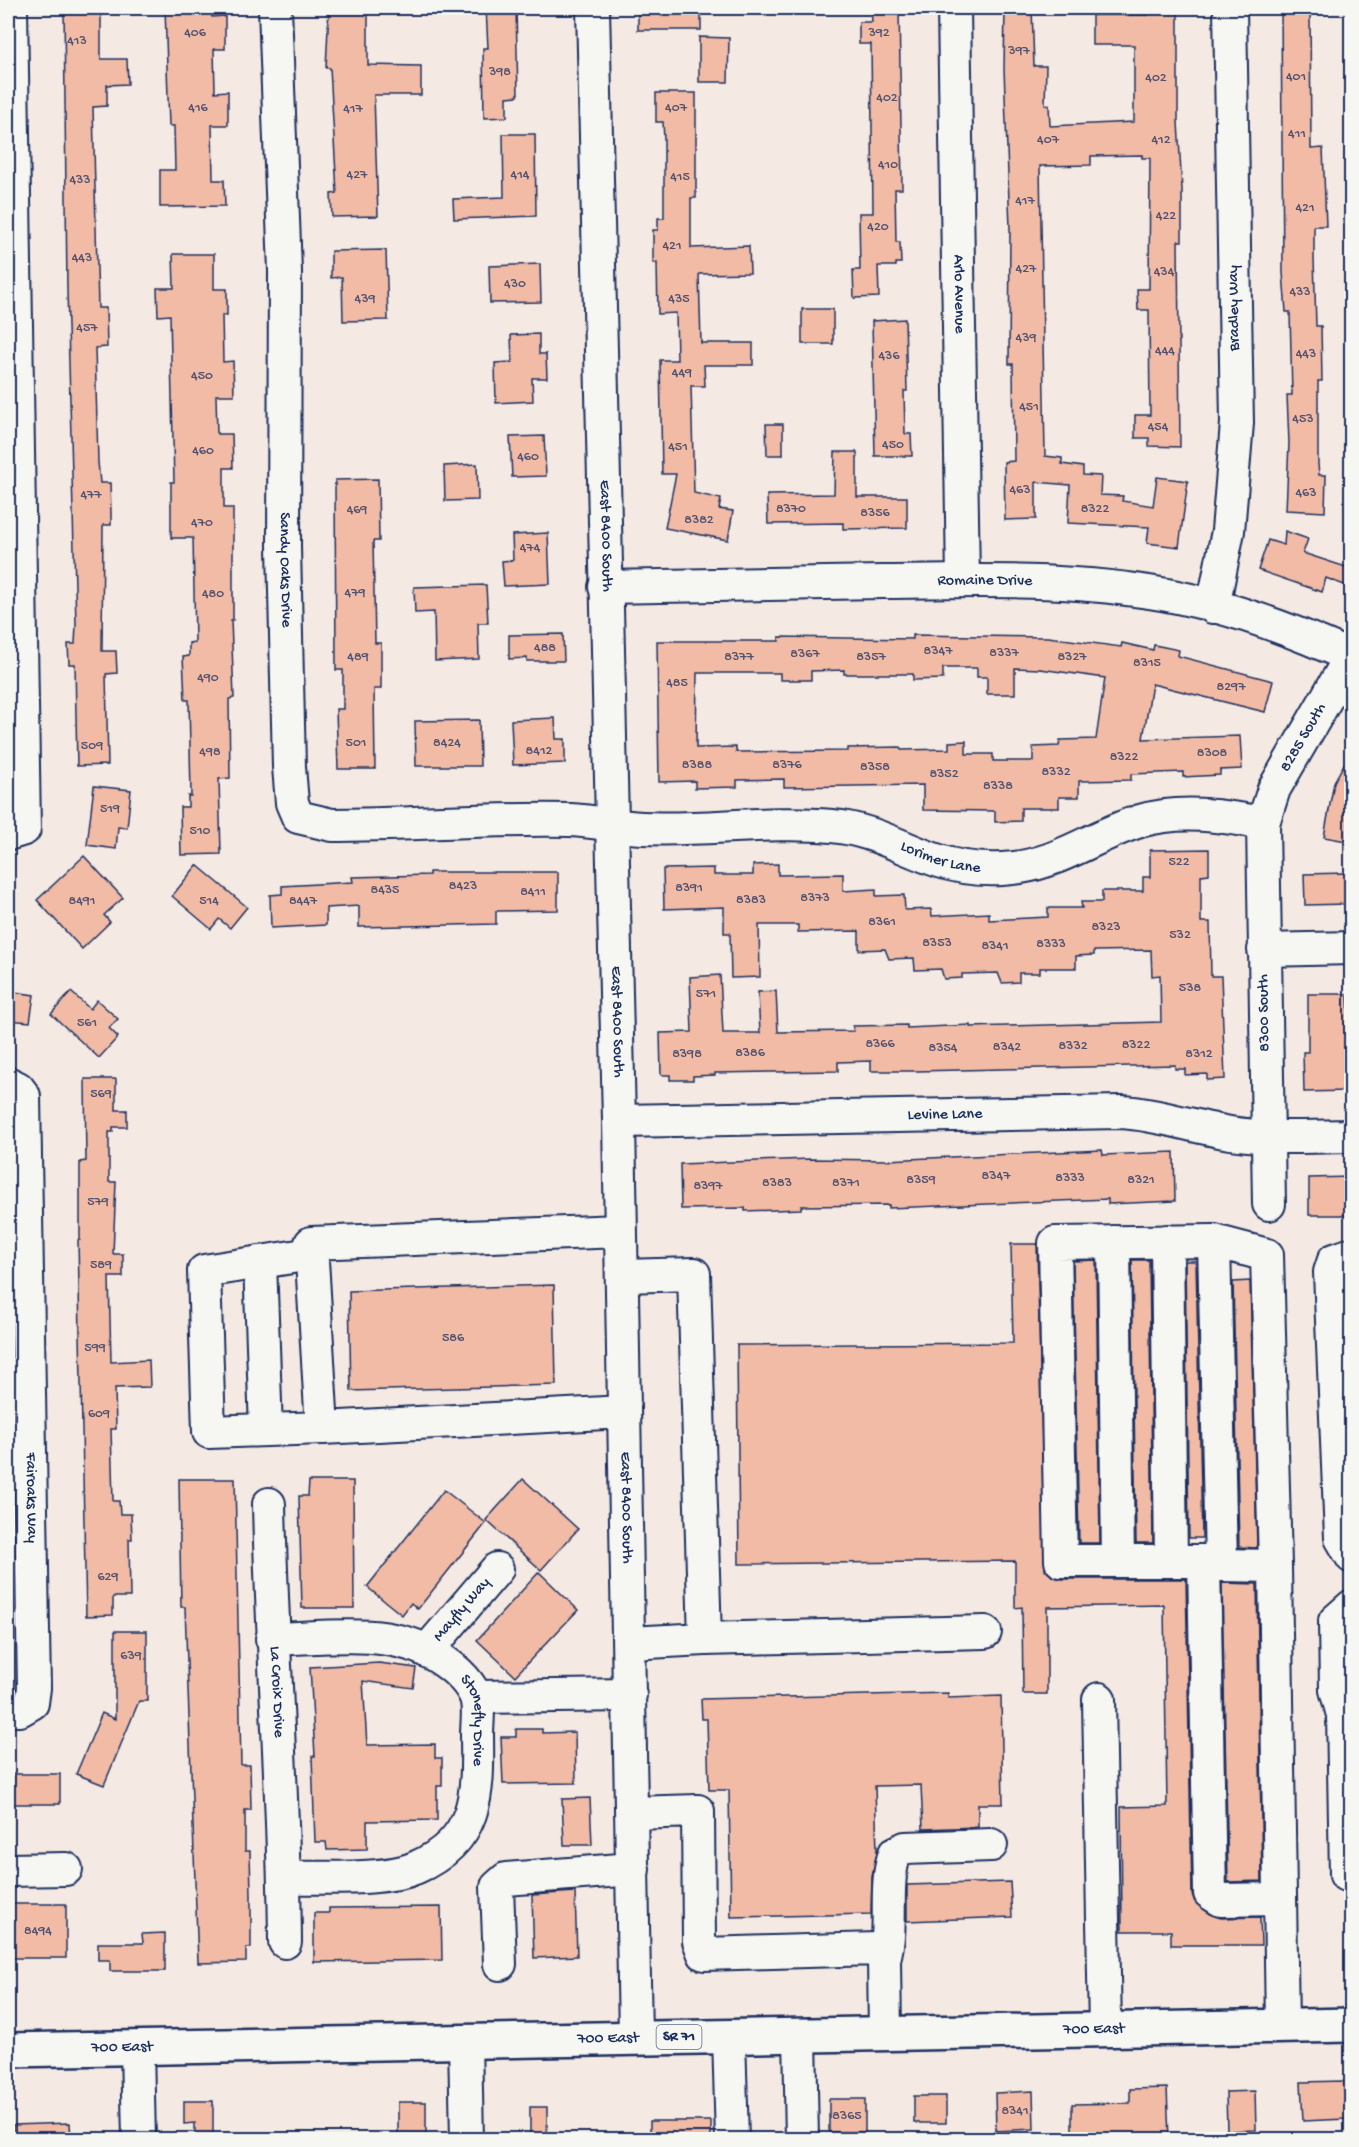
<svg xmlns="http://www.w3.org/2000/svg" width="1359" height="2147" font-family="'Gochi Hand',sans-serif">
  <rect width="100%" height="100%" fill="#f5eae3"/>
  <filter id="ink" filterUnits="userSpaceOnUse"><feTurbulence type="fractalNoise" baseFrequency=".0167" numOctaves="2"/><feDisplacementMap in="SourceGraphic" scale="12" xChannelSelector="R" yChannelSelector="G"/><feConvolveMatrix kernelMatrix="1 2 1 2 8 2 1 2 1" color-interpolation-filters="sRGB"/></filter>
  <g filter="url(#ink)">
    <g fill="#f2bba6" stroke="#1b2f5e" stroke-width="1.5" fill-rule="evenodd">
      <polygon points="64,8 101,8 101,59 127,59 128,84 107,85 107,106 93,107 98,308 106,308 107,347 95,348 98,462 100,483 110,483 111,513 111,525 103,525 102,651 116,651 117,673 106,674 108,765 77,766 75,664 69,664 68,644 75,644 76,624 67,289"/>
      <polygon points="165,8 212,8 212,17 225,16 225,49 214,49 215,92 228,91 228,125 212,125 213,180 224,180 225,206 160,207 160,170 175,170 174,126 169,126"/>
      <polygon points="329,8 368,8 368,65 421,66 421,95 374,95 378,216 332,217 331,194 337,193 330,68 326,68"/>
      <polygon points="486,8 516,8 518,96 507,97 507,117 484,118 483,48 488,48"/>
      <rect x="638" y="8" width="63" height="22"/>
      <polygon points="871,8 899,8 902,189 895,189 896,242 900,242 901,263 896,263 896,266 878,266 879,297 854,298 853,270 860,270 859,213 873,213 871,44 859,44 859,22 872,22"/>
      <polygon points="1005,8 1032,8 1034,66 1046,66 1045,105 1049,105 1050,126 1134,122 1134,45 1092,45 1092,15 1148,15 1147,8 1178,8 1178,122 1182,190 1182,241 1178,241 1180,447 1149,446 1149,438 1135,438 1135,415 1150,415 1149,310 1138,310 1137,289 1149,289 1150,158 1142,158 1142,155 1091,156 1091,165 1040,166 1045,456 1062,458 1062,464 1083,467 1083,475 1101,476 1100,495 1123,496 1122,501 1153,506 1157,477 1188,481 1179,547 1147,543 1149,527 1068,523 1070,485 1036,482 1036,519 1005,520 1004,462 1014,461 1013,364 1009,364 1010,228 1004,69"/>
      <polygon points="1281,8 1310,8 1311,149 1323,148 1326,226 1314,226 1314,258 1316,326 1321,326 1322,381 1318,381 1318,464 1319,475 1326,475 1325,512 1286,510 1289,443 1287,395 1292,395 1290,312 1286,312 1283,273"/>
      <polygon points="699,37 729,38 728,82 699,82"/>
      <polygon points="656,93 696,93 696,198 691,198 691,248 749,246 750,273 699,274 701,343 753,343 753,365 704,365 705,386 691,386 694,493 721,499 719,509 733,511 728,540 665,528 676,474 662,474 660,360 677,360 676,313 658,314 657,263 653,263 653,230 658,230 658,218 664,218 664,139 663,122 656,122"/>
      <polygon points="503,134 535,134 536,216 454,219 453,199 504,197"/>
      <polygon points="386,250 388,320 343,321 342,277 331,278 331,251"/>
      <polygon points="173,254 214,254 214,289 227,289 227,315 222,315 223,362 233,361 234,395 216,395 217,434 232,434 233,468 224,468 224,508 233,508 233,620 231,620 234,698 229,699 230,778 219,779 221,854 181,855 180,807 188,807 188,796 191,796 189,700 185,700 183,657 189,656 189,643 195,642 193,538 171,538 171,482 174,482 170,315 158,316 157,288 174,288"/>
      <polygon points="540,264 541,302 490,303 489,266"/>
      <rect x="802" y="309" width="31" height="35"/>
      <polygon points="905,319 907,391 904,391 905,434 911,434 912,456 875,456 872,321"/>
      <polygon points="539,334 539,354 546,354 547,378 532,378 533,401 496,403 495,363 512,362 511,335"/>
      <polygon points="766,424 783,424 783,455 767,455"/>
      <polygon points="544,436 546,476 512,477 510,437"/>
      <polygon points="835,452 857,452 857,497 907,497 907,528 843,529 843,523 768,524 767,495 834,494"/>
      <polygon points="477,464 478,500 445,501 444,466"/>
      <polygon points="378,479 379,541 373,541 375,643 381,643 381,689 374,689 375,769 338,769 336,709 343,709 343,670 336,670 335,480"/>
      <polygon points="1285,531 1308,539 1303,553 1352,569 1352,588 1326,578 1322,592 1258,570 1268,540 1284,545"/>
      <polygon points="548,533 550,584 504,586 502,561 513,560 512,535"/>
      <polygon points="486,585 488,623 478,623 479,659 435,661 434,612 415,613 414,587"/>
      <polygon points="563,634 564,661 527,661 527,658 509,659 509,635"/>
      <path d="M913,635L1048,637L1121,647L1122,643L1153,650L1154,645L1179,650L1178,656L1273,681L1265,712L1152,684L1143,739L1240,736L1242,769L1220,770V775L1183,777V772L1131,774V780L1079,781V797H1059V808H1021V821L995,822V811L923,810V785L784,787V779L737,780V787L695,788V781L659,782L657,641H779V637L913,639ZM943,668H977V677H987V694H1015V668L1040,669L1105,678L1096,739L1060,740L1059,746L1033,747V761H993V754H966V741L949,742V749L901,750L900,747L848,748V751L736,752V747L696,748L697,673H780V680H811V671L844,670V674H913V680L943,679Z"/>
      <polygon points="555,718 556,739 565,739 565,763 513,765 511,720"/>
      <polygon points="479,720 480,766 416,766 415,721"/>
      <polygon points="1352,750 1352,842 1324,837 1334,782"/>
      <polygon points="94,786 131,790 127,828 118,827 116,849 87,845"/>
      <polygon points="1209,849 1209,874 1201,875 1201,922 1210,922 1211,976 1221,976 1225,1079 1207,1080 1207,1074 1185,1075 1185,1069 1175,1069 1175,1065 916,1071 871,1071 871,1061 838,1062 838,1071 715,1073 715,1075 693,1076 693,1080 670,1080 670,1075 661,1075 660,1033 692,1032 690,977 720,975 723,1033 760,1033 758,992 776,991 778,1032 854,1031 853,1026 907,1025 907,1028 970,1025 970,1027 1161,1022 1160,975 1152,976 1151,950 1094,951 1094,955 1076,956 1076,968 1040,968 1040,973 1019,973 1019,982 1002,983 998,973 962,974 962,978 944,979 941,969 915,970 914,958 889,959 885,949 859,950 859,931 798,932 798,925 759,925 760,977 731,978 730,933 724,933 724,907 664,909 663,869 714,868 714,875 753,875 753,865 778,864 778,875 843,874 843,891 876,889 876,896 904,895 905,910 931,909 932,916 989,913 989,920 1048,917 1048,908 1082,908 1081,902 1102,902 1102,891 1143,891 1143,877 1150,877 1150,850"/>
      <polygon points="84,856 123,898 104,915 110,922 82,949 37,900"/>
      <polygon points="197,865 247,907 230,928 219,919 211,929 172,896"/>
      <polygon points="429,872 558,872 558,910 496,911 496,924 359,927 359,906 326,908 326,925 271,928 270,895 282,894 282,886 353,882 352,877 429,875"/>
      <polygon points="1346,873 1347,904 1305,905 1304,874"/>
      <polygon points="8,991 34,995 30,1022 8,1020"/>
      <polygon points="71,992 90,1009 97,1000 118,1019 109,1028 118,1037 99,1058 51,1014"/>
      <polygon points="1308,994 1348,994 1349,1024 1345,1024 1347,1091 1304,1092 1303,1052 1308,1052"/>
      <polygon points="85,1079 116,1079 116,1110 127,1110 127,1127 113,1127 113,1132 109,1132 109,1182 116,1182 113,1254 123,1254 123,1277 109,1277 111,1362 149,1360 150,1387 115,1388 116,1429 111,1429 113,1501 119,1501 120,1514 131,1514 132,1539 129,1539 130,1597 113,1597 113,1615 86,1616 78,1240 80,1240 80,1162 86,1161"/>
      <polygon points="1102,1150 1103,1155 1174,1152 1175,1201 1108,1204 1108,1199 889,1208 889,1205 801,1206 801,1209 745,1211 745,1208 681,1209 680,1164 810,1159 887,1160"/>
      <polygon points="1352,1177 1352,1215 1309,1215 1309,1178"/>
      <polygon points="1011,1244 1037,1244 1045,1570 1052,1576 1061,1579 1186,1579 1192,1894 1195,1902 1212,1915 1221,1918 1260,1917 1261,1945 1171,1945 1171,1931 1122,1931 1121,1807 1167,1806 1164,1605 1047,1607 1047,1694 1023,1694 1022,1607 1015,1608 1015,1561 739,1564 737,1345 1013,1343"/>
      <polygon points="1096,1260 1100,1543 1079,1543 1073,1261"/>
      <polygon points="1132,1260 1149,1260 1153,1543 1136,1543"/>
      <polygon points="1185,1261 1196,1261 1202,1538 1189,1538"/>
      <polygon points="1250,1281 1257,1548 1239,1547 1233,1282"/>
      <polygon points="554,1285 556,1385 351,1391 349,1291"/>
      <polygon points="179,1479 235,1479 241,1765 250,1765 251,1810 245,1810 245,1851 250,1851 251,1896 251,1948 246,1948 246,1962 198,1963 185,1607 181,1607"/>
      <polygon points="523,1479 578,1529 541,1570 486,1520"/>
      <polygon points="309,1481 353,1481 354,1608 302,1608 299,1496 308,1496"/>
      <polygon points="444,1490 486,1523 418,1609 411,1603 402,1615 367,1587"/>
      <polygon points="539,1572 578,1610 515,1676 477,1640"/>
      <polygon points="1222,1583 1257,1584 1262,1881 1228,1882"/>
      <polygon points="115,1631 147,1631 147,1701 139,1701 104,1785 76,1774 102,1713 115,1719"/>
      <polygon points="379,1663 416,1668 413,1688 363,1681 367,1745 435,1744 435,1758 442,1758 442,1786 437,1786 437,1820 367,1821 367,1849 327,1850 326,1842 315,1842 312,1756 315,1756 310,1667"/>
      <polygon points="948,1693 948,1698 1001,1696 1003,1804 978,1804 978,1827 923,1829 921,1785 875,1786 877,1852 872,1877 871,1914 731,1917 729,1790 709,1790 707,1719 702,1719 701,1699"/>
      <polygon points="516,1729 542,1729 542,1733 575,1732 576,1783 503,1784 501,1737 516,1737"/>
      <rect x="8" y="1774" width="52" height="30"/>
      <polygon points="590,1798 592,1845 564,1845 562,1799"/>
      <polygon points="1010,1882 1012,1917 907,1921 907,1885"/>
      <polygon points="575,1892 577,1956 534,1958 532,1895"/>
      <rect x="10" y="1904" width="56" height="54"/>
      <polygon points="441,1907 442,1960 314,1962 314,1913 329,1913 329,1908"/>
      <polygon points="165,1933 165,1971 110,1971 110,1960 98,1960 98,1943 143,1943 142,1934"/>
      <polygon points="1344,2081 1346,2119 1303,2121 1301,2082"/>
      <polygon points="1167,2088 1169,2139 1072,2139 1072,2104 1130,2103 1130,2089"/>
      <polygon points="1033,2091 1034,2129 996,2131 995,2093"/>
      <polygon points="1255,2091 1256,2130 1227,2131 1226,2092"/>
      <rect x="914" y="2096" width="32" height="27"/>
      <rect x="829" y="2099" width="36" height="33"/>
      <polygon points="184,2101 213,2101 213,2139 195,2139 195,2123 184,2124"/>
      <polygon points="398,2102 426,2102 426,2134 398,2135"/>
      <rect x="530" y="2107" width="17" height="32"/>
      <rect x="650" y="2121" width="61" height="18"/>
      <polygon points="70,2123 71,2139 13,2139 13,2125"/>
    </g>
    <g fill="none" stroke-linecap="round" stroke-linejoin="round">
      <g stroke="#1b2f5e" stroke-width="36">
        <g id="minor">
          <path id="s1" d="M275,8L285,271L284,547L289,767L292,803L298,817L332,825C411,825 491,818 571,820C594,821 618,827 642,828C705,831 769,820 832,826C871,829 901,848 936,860C956,867 981,870 1002,869C1056,867 1091,836 1140,821C1182,809 1221,816 1263,823"/>
          <path id="s2" d="M593,8L619,1121L635,2037"/>
          <path id="s3" d="M954,8L963,581"/>
          <path id="s4" d="M605,587C697,586 789,584 882,582C971,581 1060,578 1149,592C1218,602 1288,628 1352,657"/>
          <polyline points="1213,607 1228,531 1237,423 1230,8"/>
          <polyline points="8,834 24,829 11,8"/>
          <polyline points="1264,950 1352,948"/>
          <path id="s5" d="M8,1083L18,1088L24,1096L34,1688L32,1703L20,1710H8"/>
          <path id="s6" d="M619,1121L1121,1112C1159,1114 1193,1127 1230,1133C1271,1139 1311,1137 1352,1136"/>
          <path id="s7" d="M1269,1204L1263,823L1274,789L1351,656"/>
          <polyline points="620,1231 311,1243 322,1428 624,1412"/>
          <polyline points="1167,1241 1171,1560"/>
          <polyline points="1214,1241 1221,1565"/>
          <polyline points="1114,1242 1118,1561"/>
          <polyline points="311,1254 204,1271 209,1432 322,1428"/>
          <polyline points="1352,1254 1334,1260 1330,1272 1341,1538 1352,1557"/>
          <polyline points="260,1262 266,1430"/>
          <polyline points="622,1276 694,1274 705,1639 629,1643"/>
          <path id="s8" d="M269,1504C272,1650 284,1796 285,1942"/>
          <polyline points="1204,1561 1210,1893 1221,1900 1280,1899"/>
          <polyline points="1275,1566 1221,1565 1204,1561 1061,1561 1055,1243 1214,1241 1267,1255 1275,1566 1282,2026"/>
          <path id="s9" d="M272,1639C322,1638 383,1628 429,1652C447,1662 466,1676 475,1695C480,1705 477,1724 477,1735C478,1796 478,1840 415,1868C385,1881 319,1877 284,1878"/>
          <polyline points="705,1639 985,1632"/>
          <path id="s10" d="M427,1651L497,1569"/>
          <polyline points="476,1697 630,1695"/>
          <polyline points="1099,1699 1105,2030"/>
          <polyline points="632,1813 698,1811 699,1941 704,1954 877,1949 884,1959 885,2034"/>
          <polyline points="8,1870 66,1869"/>
          <polyline points="1346,1875 1343,1715 1336,1690 1335,1621 1352,1606"/>
          <path d="M884,1959C894,1925 883,1887 895,1853L905,1848L991,1845"/>
          <polyline points="500,1964 497,1887 506,1879 633,1869"/>
          <polyline points="800,2035 802,2140"/>
          <polyline points="729,2037 732,2140"/>
          <polyline points="465,2041 467,2140"/>
          <polyline points="137,2048 139,2140"/>
        </g>
      </g>
      <g stroke="#1b2f5e" stroke-width="38">
        <g id="major">
          <path id="s11" d="M8,2050L1352,2025"/>
        </g>
      </g>
      <use href="#minor" stroke="#f6f6f2" stroke-width="32"/>
      <use href="#major" stroke="#f6f6f2" stroke-width="33"/>
    </g>
  </g>
  <g text-anchor="middle" dominant-baseline="central" stroke-width="4.5" stroke-linejoin="round" paint-order="stroke">
    <g font-size="14" fill="#515270">
      <text x="195" y="33">406</text>
      <text x="879" y="33">392</text>
      <text x="77" y="41">413</text>
      <text x="1019" y="51">397</text>
      <text x="500" y="72">398</text>
      <text x="1296" y="77">401</text>
      <text x="1156" y="78">402</text>
      <text x="887" y="98">402</text>
      <text x="198" y="108">416</text>
      <text x="676" y="108">407</text>
      <text x="353" y="109">417</text>
      <text x="1297" y="134">411</text>
      <text x="1048" y="140">407</text>
      <text x="1161" y="140">412</text>
      <text x="888" y="165">410</text>
      <text x="357" y="175">427</text>
      <text x="520" y="175">414</text>
      <text x="680" y="177">415</text>
      <text x="80" y="180">433</text>
      <text x="1025" y="201">417</text>
      <text x="1305" y="208">421</text>
      <text x="1166" y="216">422</text>
      <text x="878" y="227">420</text>
      <text x="672" y="246">421</text>
      <text x="82" y="258">443</text>
      <text x="1026" y="269">427</text>
      <text x="1164" y="272">434</text>
      <text x="515" y="284">430</text>
      <text x="1300" y="292">433</text>
      <text x="365" y="299">439</text>
      <text x="679" y="299">435</text>
      <text x="87" y="328">457</text>
      <text x="1026" y="338">439</text>
      <text x="1165" y="351">444</text>
      <text x="1306" y="354">443</text>
      <text x="889" y="356">436</text>
      <text x="682" y="373">449</text>
      <text x="202" y="376">450</text>
      <text x="1029" y="407">451</text>
      <text x="1303" y="419">453</text>
      <text x="1158" y="427">454</text>
      <text x="893" y="445">450</text>
      <text x="678" y="447">451</text>
      <text x="203" y="451">460</text>
      <text x="528" y="457">460</text>
      <text x="1020" y="490">463</text>
      <text x="1306" y="493">463</text>
      <text x="91" y="495">477</text>
      <text x="791" y="509">8370</text>
      <text x="1095" y="509">8322</text>
      <text x="357" y="510">469</text>
      <text x="875" y="513">8356</text>
      <text x="699" y="520">8382</text>
      <text x="202" y="523">470</text>
      <text x="530" y="548">474</text>
      <text x="355" y="593">479</text>
      <text x="213" y="594">480</text>
      <text x="545" y="648">488</text>
      <text x="938" y="651">8347</text>
      <text x="1004" y="653">8337</text>
      <text x="805" y="654">8367</text>
      <text x="358" y="657">489</text>
      <text x="739" y="657">8377</text>
      <text x="871" y="657">8357</text>
      <text x="1072" y="657">8327</text>
      <text x="1147" y="663">8315</text>
      <text x="208" y="678">490</text>
      <text x="677" y="683">485</text>
      <text x="1231" y="687">8297</text>
      <text x="356" y="743">501</text>
      <text x="447" y="743">8424</text>
      <text x="92" y="746">509</text>
      <text x="539" y="751">8412</text>
      <text x="210" y="752">498</text>
      <text x="1212" y="753">8308</text>
      <text x="1124" y="757">8322</text>
      <text x="697" y="765">8388</text>
      <text x="787" y="765">8376</text>
      <text x="875" y="767">8358</text>
      <text x="1056" y="772">8332</text>
      <text x="944" y="774">8352</text>
      <text x="998" y="786">8338</text>
      <text x="110" y="809">519</text>
      <text x="200" y="831">510</text>
      <text x="1179" y="862">522</text>
      <text x="463" y="886">8423</text>
      <text x="689" y="888">8391</text>
      <text x="385" y="890">8435</text>
      <text x="533" y="892">8411</text>
      <text x="815" y="898">8373</text>
      <text x="751" y="900">8383</text>
      <text x="82" y="901">8491</text>
      <text x="209" y="901">514</text>
      <text x="303" y="901">8447</text>
      <text x="882" y="922">8361</text>
      <text x="1106" y="927">8323</text>
      <text x="1180" y="935">532</text>
      <text x="937" y="943">8353</text>
      <text x="1051" y="944">8333</text>
      <text x="995" y="946">8341</text>
      <text x="1190" y="988">538</text>
      <text x="706" y="994">571</text>
      <text x="87" y="1023">561</text>
      <text x="880" y="1044">8366</text>
      <text x="1136" y="1045">8322</text>
      <text x="1073" y="1046">8332</text>
      <text x="1007" y="1047">8342</text>
      <text x="943" y="1048">8354</text>
      <text x="750" y="1053">8386</text>
      <text x="687" y="1054">8398</text>
      <text x="1199" y="1054">8312</text>
      <text x="101" y="1094">569</text>
      <text x="996" y="1176">8347</text>
      <text x="1070" y="1178">8333</text>
      <text x="921" y="1180">8359</text>
      <text x="1141" y="1180">8321</text>
      <text x="777" y="1183">8383</text>
      <text x="846" y="1183">8371</text>
      <text x="708" y="1186">8397</text>
      <text x="98" y="1202">579</text>
      <text x="101" y="1265">589</text>
      <text x="453" y="1338">586</text>
      <text x="95" y="1348">599</text>
      <text x="99" y="1414">609</text>
      <text x="108" y="1577">629</text>
      <text x="131" y="1656">639</text>
      <text x="38" y="1931">8494</text>
      <text x="1015" y="2111">8341</text>
      <text x="847" y="2116">8365</text>
    </g>
    <rect fill="#f6f6f2" stroke="#5d6b8a" stroke-width="1.5" x="656.5" y="2025" width="45" height="24" rx="4.5"/>
    <g font-size="15" font-weight="bold" fill="#1b2f5e">
      <text x="679" y="2037">SR 71</text>
    </g>
    <g font-size="16" fill="#1b2f5e" stroke="#f6f6f2">
      <text stroke="none"><textPath href="#s3" startOffset="286">Arlo Avenue</textPath></text>
      <text transform="translate(1235 308) rotate(-91)">Bradley Way</text>
      <text stroke="none"><textPath href="#s2" startOffset="528">East 8400 South</textPath></text>
      <text stroke="none"><textPath href="#s1" startOffset="562">Sandy Oaks Drive</textPath></text>
      <text stroke="none"><textPath href="#s4" startOffset="380">Romaine Drive</textPath></text>
      <text stroke="none"><textPath href="#s7" startOffset="476">8285 South</textPath></text>
      <text stroke="none"><textPath href="#s1" startOffset="1460">Lorimer Lane</textPath></text>
      <text transform="translate(1265 1013) rotate(-91)">8300 South</text>
      <text stroke="none"><textPath href="#s2" startOffset="1014">East 8400 South</textPath></text>
      <text stroke="none"><textPath href="#s6" startOffset="326">Levine Lane</textPath></text>
      <text stroke="none"><textPath href="#s5" startOffset="423">Fairoaks Way</textPath></text>
      <text stroke="none"><textPath href="#s2" startOffset="1500">East 8400 South</textPath></text>
      <text stroke="none"><textPath href="#s10" startOffset="54">Mayfly Way</textPath></text>
      <text stroke="none"><textPath href="#s8" startOffset="188">La Croix Drive</textPath></text>
      <text stroke="none"><textPath href="#s9" startOffset="248">Stonefly Drive</textPath></text>
      <text stroke="none"><textPath href="#s11" startOffset="1086">700 East</textPath></text>
      <text stroke="none"><textPath href="#s11" startOffset="600">700 East</textPath></text>
      <text stroke="none"><textPath href="#s11" startOffset="114">700 East</textPath></text>
    </g>
  </g>
  <rect width="1359" height="2147" fill="none" stroke="#f6f6f2" stroke-width="30"/>
  <rect x="15" y="15" width="1329" height="2117" fill="none" stroke="#1b2f5e" stroke-width="2" filter="url(#ink)"/>
</svg>
